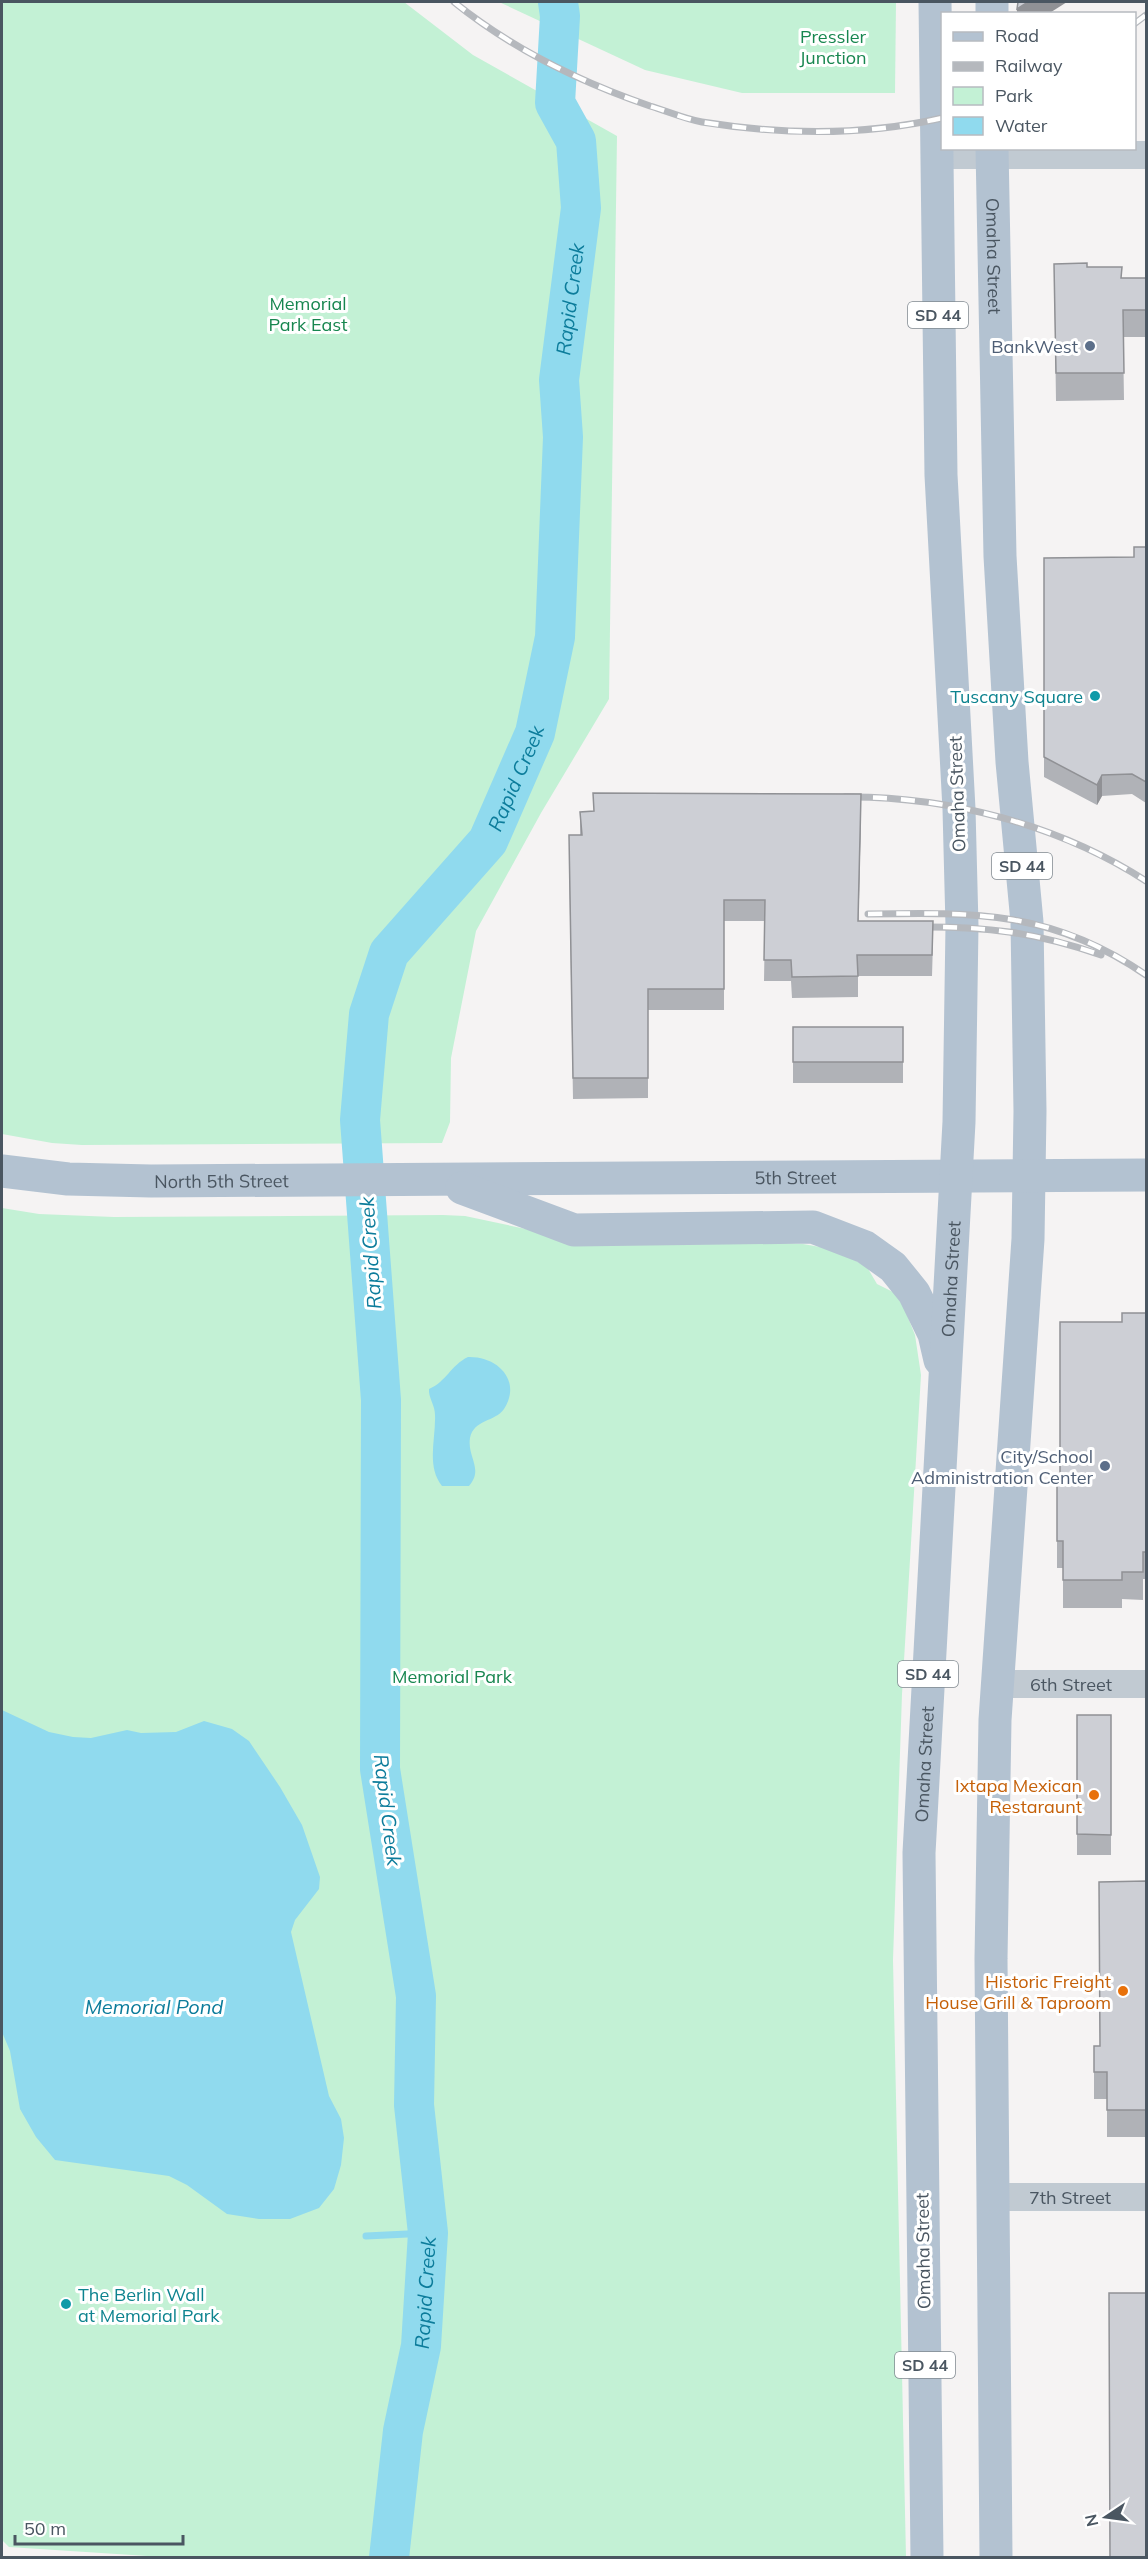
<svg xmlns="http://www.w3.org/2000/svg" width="1148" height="2559" font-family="Mulish,sans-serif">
  <rect width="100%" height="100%" fill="#f5f3f3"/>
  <g fill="#c3f1d5">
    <polygon points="2,2 404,2 473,55 617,136 609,699 541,813 476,931 451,1058 450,1122 442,1143 82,1145 52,1143 2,1134"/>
    <polygon points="499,2 896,2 895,93 742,93 645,70"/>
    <polygon points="2,1208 39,1214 114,1217 443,1215 465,1216 540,1232 803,1244 837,1250 867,1267 877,1284 899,1295 915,1335 921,1375 902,1694 893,1960 906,2557 178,2558 9,2547 2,2540"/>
  </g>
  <g fill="#90daee">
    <path d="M468,1357C498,1356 522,1381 504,1409C495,1422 474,1419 470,1438C467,1457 484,1469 469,1486H442C426,1466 436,1439 435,1415C435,1406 430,1400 429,1392V1389C446,1382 451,1365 468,1357Z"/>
    <polygon points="2,1710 49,1732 73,1737 91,1738 127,1730 141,1733 176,1732 204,1721 232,1729 249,1741 280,1787 302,1825 320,1877 319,1889 295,1920 291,1932 329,2096 341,2119 344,2138 341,2165 334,2189 319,2208 290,2219 259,2219 227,2214 187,2185 169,2176 55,2160 36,2137 20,2109 10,2051 2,2032"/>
  </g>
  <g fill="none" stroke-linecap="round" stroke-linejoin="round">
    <polyline stroke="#90daee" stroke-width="7" points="366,2236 428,2233"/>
    <path stroke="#90daee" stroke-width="40" id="s1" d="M389,2558L403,2431L421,2346L428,2233L414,2105L416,1996L380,1769L381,1400L360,1120L369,1014L389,953L488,841L535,733L555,637L563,437L559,380L581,208L576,141L555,103L560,16L558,2"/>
    <g stroke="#c1cad2" stroke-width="28">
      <polyline points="936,155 1146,155"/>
      <path id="s2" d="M996,1684H1146"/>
      <path id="s3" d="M994,2197H1146"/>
    </g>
    <g stroke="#b3c2d1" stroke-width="33">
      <polyline points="992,2 992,14"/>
      <path id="s4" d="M992,148L1000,556L1012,762L1027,922L1030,1111L1028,1239L995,1720L991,1959L996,2558"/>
      <path id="s5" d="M2,1171L68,1179L151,1181L1146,1175"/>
      <polyline points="462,1188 574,1230 813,1227 865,1247 893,1267 914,1293 934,1334 940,1360"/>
      <path id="s6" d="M927,2558L919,1853L959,1122L962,926L959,809L941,475L935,2"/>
    </g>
    <g stroke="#b5b8bd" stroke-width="7">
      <g id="rail">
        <path d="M454,2C511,48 580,82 650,106C667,111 685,119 702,122C783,135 863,136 942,118"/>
        <polyline points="1134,24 1146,15"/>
        <path d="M845,797C949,796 1059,825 1146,881"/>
        <path d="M868,914C976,912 1053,911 1146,975"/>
        <path d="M915,927C984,926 1035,932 1101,955"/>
      </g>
    </g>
    <use href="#rail" stroke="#fff" stroke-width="4.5" stroke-dasharray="14" stroke-linecap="butt"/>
  </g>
  <g fill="#b0b2b7">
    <polygon points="1054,264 1087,267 1122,278 1146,278 1146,337 1123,337 1124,400 1056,401"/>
    <polygon points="1146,547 1146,803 1132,794 1102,796 1097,805 1044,777 1044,558 1134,557"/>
    <polygon points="580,812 861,814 858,921 933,942 932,976 858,976 858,997 792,998 791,981 764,981 765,921 724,921 724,1010 648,1010 648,1098 573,1099 569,856 580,835"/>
    <rect x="793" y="1027" width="110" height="56"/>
    <polygon points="1146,1313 1146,1579 1143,1579 1143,1600 1122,1599 1122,1608 1063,1608 1063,1568 1057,1568 1057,1478 1060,1478 1122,1322"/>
    <rect x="1077" y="1715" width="34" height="140"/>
    <polygon points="1146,1881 1146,2137 1107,2137 1107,2099 1094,2099 1094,2046 1100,2046"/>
  </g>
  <g fill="#909195">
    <polygon points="1028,2 1067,2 1048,14 1017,14 1017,9"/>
    <polygon points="1102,775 1102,796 1097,805 1097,785"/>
    <polygon points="861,794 861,814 858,942 858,921"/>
  </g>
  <g fill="#cdcfd5" stroke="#909195" stroke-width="1.5">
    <polygon points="1018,2 1028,2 1017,9"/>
    <polygon points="1087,263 1087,267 1122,267 1121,278 1146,278 1146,310 1123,310 1124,373 1056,373 1054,264"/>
    <polygon points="1134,547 1146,547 1146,782 1132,774 1102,775 1097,785 1044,757 1044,558 1134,557"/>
    <polygon points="593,793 861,794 858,921 933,921 932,955 857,955 858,976 792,977 791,960 764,960 765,900 724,900 724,989 648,989 648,1078 573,1078 569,835 582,835 580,812 594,811"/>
    <rect x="793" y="1027" width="110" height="35"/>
    <polygon points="1122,1313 1146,1313 1146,1552 1143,1552 1143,1572 1122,1572 1122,1580 1063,1580 1063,1541 1057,1541 1057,1478 1060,1478 1060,1322 1122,1322"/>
    <polygon points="1077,1715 1111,1715 1111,1835 1077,1834"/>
    <polygon points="1146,1881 1146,2110 1107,2110 1107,2072 1094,2072 1094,2046 1100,2046 1099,1882"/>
    <polygon points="1109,2293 1146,2293 1146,2558 1110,2558"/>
  </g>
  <g fill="#5c6f8a" stroke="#fff" stroke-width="2">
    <circle cx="1090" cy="346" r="6"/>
    <circle cx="1105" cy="1466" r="6"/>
  </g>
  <g fill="#0f9aa8" stroke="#fff" stroke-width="2">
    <circle cx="1095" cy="696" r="6"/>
    <circle cx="66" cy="2304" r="6"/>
  </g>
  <g fill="#e8710a" stroke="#fff" stroke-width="2">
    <circle cx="1094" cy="1795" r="6"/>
    <circle cx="1123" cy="1991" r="6"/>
  </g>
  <g text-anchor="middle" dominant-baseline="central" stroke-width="6" stroke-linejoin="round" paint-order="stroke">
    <g fill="#fff" stroke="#808990" stroke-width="1.5">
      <rect x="908" y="302" width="60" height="26" rx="4.5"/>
      <rect x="992" y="853" width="60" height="26" rx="4.5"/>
      <rect x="898" y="1661" width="60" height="26" rx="4.5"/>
      <rect x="895" y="2352" width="60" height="26" rx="4.5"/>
    </g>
    <g font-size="16" font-weight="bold" fill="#4a5661">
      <text x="938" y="315">SD 44</text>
      <text x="1022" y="866">SD 44</text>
      <text x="928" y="1674">SD 44</text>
      <text x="925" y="2365">SD 44</text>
    </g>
    <g font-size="18" fill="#17864f" stroke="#fff">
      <text x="833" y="36">Pressler<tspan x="833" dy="21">Junction</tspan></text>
      <text x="308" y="303">Memorial<tspan x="308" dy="21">Park East</tspan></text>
      <text x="452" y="1676">Memorial Park</text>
    </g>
    <g font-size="18" fill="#4a5661" stroke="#fff">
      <text stroke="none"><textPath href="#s4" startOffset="108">Omaha Street</textPath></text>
      <text transform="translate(957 794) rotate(-92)">Omaha Street</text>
      <text stroke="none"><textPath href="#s5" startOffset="794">5th Street</textPath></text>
      <text stroke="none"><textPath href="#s5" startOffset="220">North 5th Street</textPath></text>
      <text stroke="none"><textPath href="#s6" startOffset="1280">Omaha Street</textPath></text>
      <text stroke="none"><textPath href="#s2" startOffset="75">6th Street</textPath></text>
      <text stroke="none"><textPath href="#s6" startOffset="794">Omaha Street</textPath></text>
      <text stroke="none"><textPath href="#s3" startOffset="76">7th Street</textPath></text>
      <text transform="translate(923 2251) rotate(-91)">Omaha Street</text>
    </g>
    <g font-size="18" fill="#4e5e75" stroke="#fff" text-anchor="end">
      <text x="1078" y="346">BankWest</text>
      <text x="1093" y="1456">City/School<tspan x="1093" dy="21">Administration Center</tspan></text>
    </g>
    <g font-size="18" fill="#0d838f" stroke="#fff" text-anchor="end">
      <text x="1083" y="696">Tuscany Square</text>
      <text x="78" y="2294" text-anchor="start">The Berlin Wall<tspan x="78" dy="21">at Memorial Park</tspan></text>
    </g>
    <g font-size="18" fill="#c56008" stroke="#fff" text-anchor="end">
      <text x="1082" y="1785">Ixtapa Mexican<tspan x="1082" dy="21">Restaraunt</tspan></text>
      <text x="1111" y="1981">Historic Freight<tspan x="1111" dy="21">House Grill &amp; Taproom</tspan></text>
    </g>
    <g font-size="20" font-style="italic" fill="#0c7c9b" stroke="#fff">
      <text stroke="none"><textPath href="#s1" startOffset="2320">Rapid Creek</textPath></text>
      <text stroke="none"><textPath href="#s1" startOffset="1834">Rapid Creek</textPath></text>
      <text transform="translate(370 1253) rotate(-94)">Rapid Creek</text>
      <text transform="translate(388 1810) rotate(83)">Rapid Creek</text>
      <text x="154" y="2006">Memorial Pond</text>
      <text stroke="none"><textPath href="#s1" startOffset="268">Rapid Creek</textPath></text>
    </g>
  </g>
  <rect width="1148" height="2559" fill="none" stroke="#4a5661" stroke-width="6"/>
  <rect x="941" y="12" width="195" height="138" fill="#ffffff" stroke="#b7bbc0" stroke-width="1.5"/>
  <rect x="953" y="32" width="30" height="9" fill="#b3c2d1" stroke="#b7bbc0" stroke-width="1.5"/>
  <text x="995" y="42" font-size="18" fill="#4a5661">Road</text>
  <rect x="953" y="62" width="30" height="9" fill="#b5b8bd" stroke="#b7bbc0" stroke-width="1.5"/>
  <text x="995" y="72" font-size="18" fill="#4a5661">Railway</text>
  <rect x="953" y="87" width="30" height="18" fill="#c3f1d5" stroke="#b7bbc0" stroke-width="1.5"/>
  <text x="995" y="102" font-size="18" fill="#4a5661">Park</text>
  <rect x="953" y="117" width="30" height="18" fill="#90daee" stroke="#b7bbc0" stroke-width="1.5"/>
  <text x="995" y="132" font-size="18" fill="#4a5661">Water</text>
  <g transform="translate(1106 2517) rotate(257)" stroke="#ffffff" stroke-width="4.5" paint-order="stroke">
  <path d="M0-4.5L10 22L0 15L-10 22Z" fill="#4a5661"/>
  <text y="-9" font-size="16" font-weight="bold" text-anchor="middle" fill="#4a5661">N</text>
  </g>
  <path d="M15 2535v9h168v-9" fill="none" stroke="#4a5661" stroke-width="3"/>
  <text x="24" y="2535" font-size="18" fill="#4a5661" stroke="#ffffff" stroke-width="4.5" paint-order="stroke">50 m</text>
</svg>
